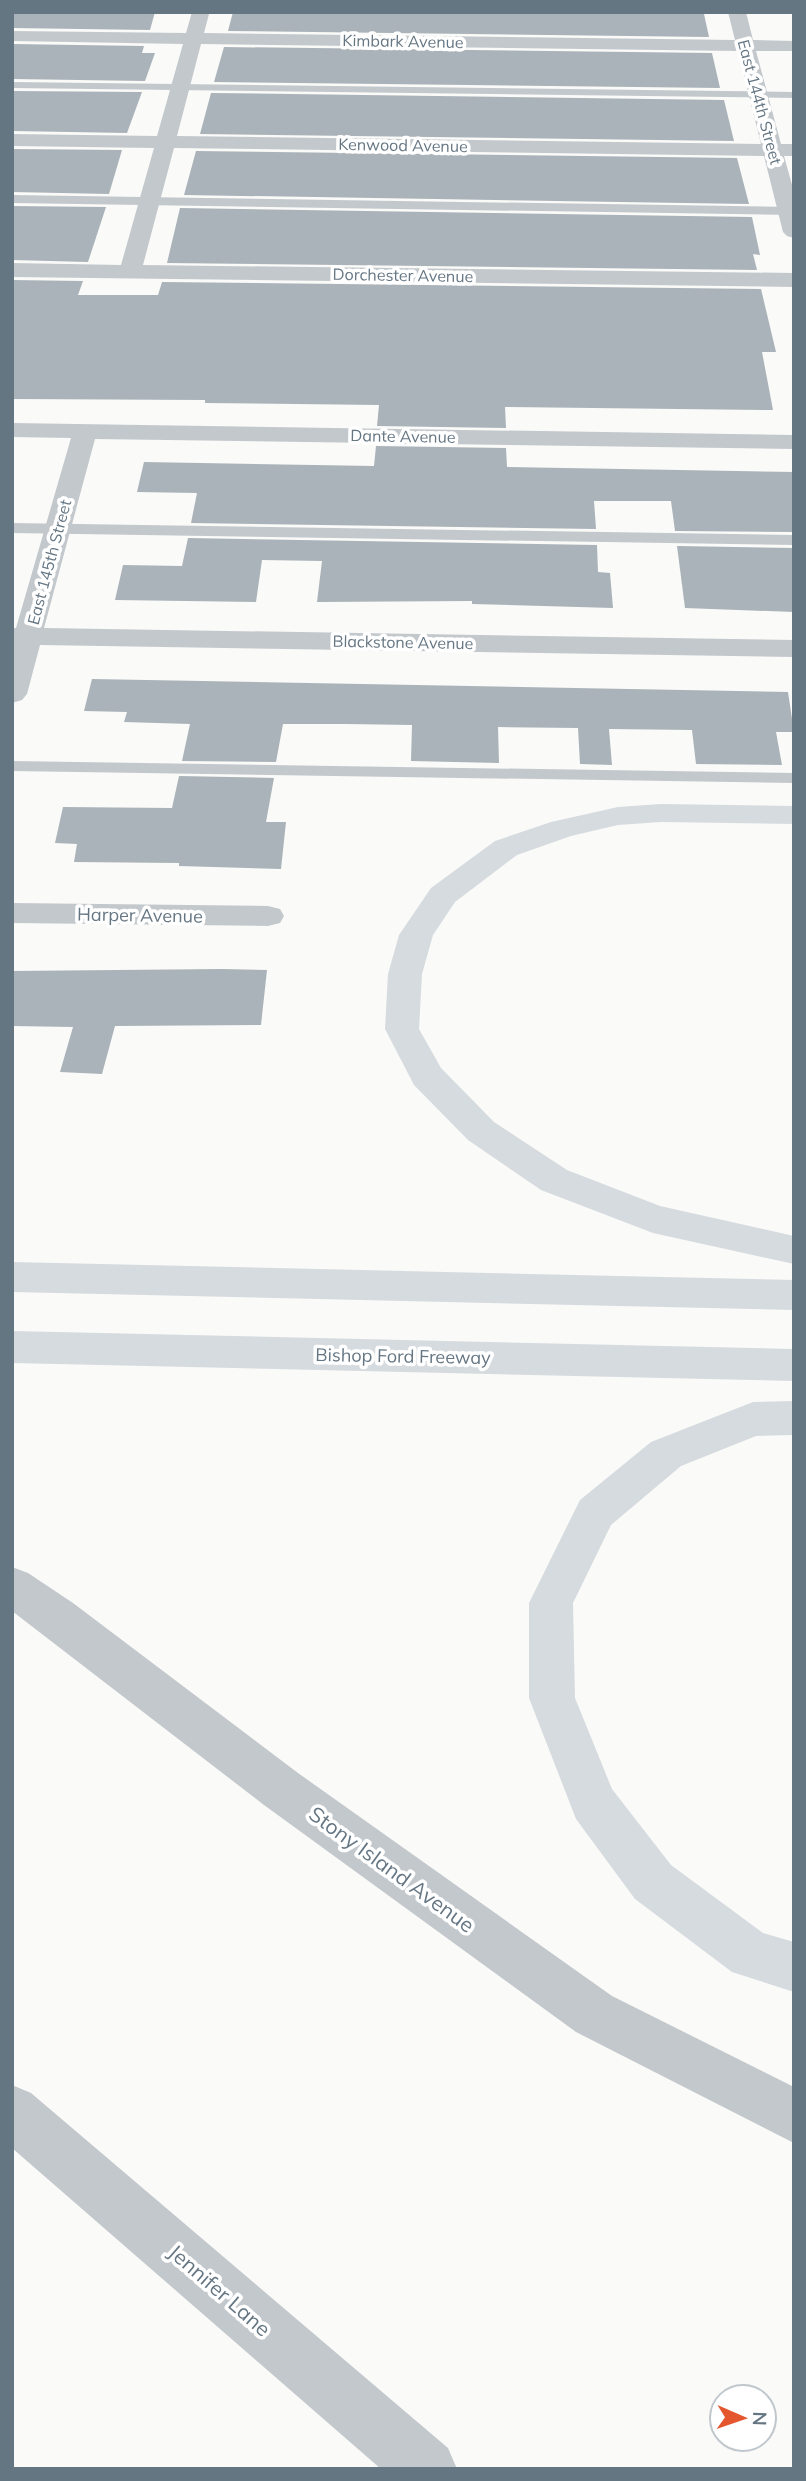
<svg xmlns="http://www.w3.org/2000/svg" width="806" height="2481" font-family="Mulish,sans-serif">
  <rect width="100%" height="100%" fill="#fafaf8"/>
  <g fill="#aab3b9">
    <polygon points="12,12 155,12 150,30 12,28"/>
    <polygon points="233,12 704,14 709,37 228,31"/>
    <polygon points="12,44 144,46 142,53 155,53 145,81 12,79"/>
    <polygon points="224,47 712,53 720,88 214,82"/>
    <polygon points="12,91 142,92 127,133 12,131"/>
    <polygon points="211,93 724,100 734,141 200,134"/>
    <polygon points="12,149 122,150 109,194 12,192"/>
    <polygon points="196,151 737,158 749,204 184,195"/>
    <polygon points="12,206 106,207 88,262 12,260"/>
    <polygon points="180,208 752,217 760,255 753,254 757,270 167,263"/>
    <polygon points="12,280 83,281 78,295 158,295 162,282 761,289 776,352 762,352 773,410 505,407 506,428 377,426 379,405 205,403 205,400 12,399"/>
    <polygon points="376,446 506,448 507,467 794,472 793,532 675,531 671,501 594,501 596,529 191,523 197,493 137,492 144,462 374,466"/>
    <polygon points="188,538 597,545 598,572 610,573 613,608 472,604 472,601 317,602 322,561 262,560 256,602 115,600 123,565 182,566"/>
    <polygon points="677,546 794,548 794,612 685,608"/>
    <polygon points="92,679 788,692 794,732 776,732 782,765 696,764 692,730 609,729 612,765 580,764 578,728 498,727 499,763 411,761 412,725 346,724 283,724 276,762 182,761 190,724 124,722 127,712 84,711"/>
    <polygon points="179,776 274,778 266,822 286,822 281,869 179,866 179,863 74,862 77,844 55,843 63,807 172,808"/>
    <polygon points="222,969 267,970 261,1025 115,1026 102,1074 60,1072 73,1027 12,1026 12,971"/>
  </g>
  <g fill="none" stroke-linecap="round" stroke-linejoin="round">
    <g fill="#c3c8cc" fill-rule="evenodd">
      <polygon points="12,82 794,92 794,98 12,88"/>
      <polygon points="12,195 794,207 794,215 12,203"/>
      <polygon points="12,523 794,535 794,545 12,533"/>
      <polygon points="12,761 794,773 794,783 12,771"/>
    </g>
    <g fill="#c3c8cc" fill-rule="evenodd">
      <path d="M192,12L209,14L204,33L735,40L728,12H746L753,40L794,41V51H756L781,144H794V156H784L794,192V238L787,236L783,232L764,156L174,148L143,265L794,273V287L12,277V263L121,265L154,148L12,146V134L157,136L183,44L12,41V31L186,33ZM201,44L738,51L761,144L177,136Z"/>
      <polygon points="12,423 794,435 794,449 95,439 44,628 794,640 794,657 40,645 27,694 22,700 12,703 12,628 16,628 71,438 12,437"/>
      <polygon points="12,903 268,906 280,909 284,916 280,923 268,926 12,923"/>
      <polygon points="12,1567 28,1573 73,1603 298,1773 612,1996 794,2087 794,2143 576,2032 264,1805 12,1611"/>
      <polygon points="12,2085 31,2093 448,2448 457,2469 381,2469 12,2148"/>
    </g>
    <g fill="#d6dbdf" fill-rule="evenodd">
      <polygon points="661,804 794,806 794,824 661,822 618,825 571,836 517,855 455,902 433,935 422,974 419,1029 441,1068 494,1122 567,1170 660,1206 794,1236 794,1264 653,1233 541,1190 468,1140 414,1085 385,1029 388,974 399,935 431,888 495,841 551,822 618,807"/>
      <polygon points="12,1262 794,1280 794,1310 12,1292"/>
      <polygon points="12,1331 794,1349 794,1381 12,1363"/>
      <polygon points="794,1401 794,1435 756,1436 681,1466 611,1525 573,1603 575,1698 612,1789 671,1865 763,1933 794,1942 794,1992 732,1972 635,1899 576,1819 529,1698 529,1603 580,1500 651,1442 753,1402"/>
    </g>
  </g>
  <g text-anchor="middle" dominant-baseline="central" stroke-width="7" stroke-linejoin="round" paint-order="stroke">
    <g font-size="16" fill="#657683" stroke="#fff">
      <text transform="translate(403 41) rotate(1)">Kimbark Avenue</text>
      <text transform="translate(760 102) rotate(75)">East 144th Street</text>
      <text transform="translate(403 145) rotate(1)">Kenwood Avenue</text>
      <text transform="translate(403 275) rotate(1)">Dorchester Avenue</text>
      <text transform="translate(403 436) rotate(1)">Dante Avenue</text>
      <text transform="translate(49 562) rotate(-75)">East 145th Street</text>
      <text transform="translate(403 642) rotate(1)">Blackstone Avenue</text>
    </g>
    <g font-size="18" fill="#657683" stroke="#fff">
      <text transform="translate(140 915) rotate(1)">Harper Avenue</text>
      <text transform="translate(403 1356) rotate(1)">Bishop Ford Freeway</text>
    </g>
    <g font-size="21" fill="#657683" stroke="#fff">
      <text transform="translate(392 1869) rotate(36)">Stony Island Avenue</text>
      <text transform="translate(220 2290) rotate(41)">Jennifer Lane</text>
    </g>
  </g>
  <rect width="806" height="2481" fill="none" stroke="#657683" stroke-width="28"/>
  <g transform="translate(743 2418) rotate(92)"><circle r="33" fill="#ffffff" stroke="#c1c8cd" stroke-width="2"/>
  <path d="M0-5L12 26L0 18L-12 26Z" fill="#e4572e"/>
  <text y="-10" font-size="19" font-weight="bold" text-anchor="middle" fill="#657683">N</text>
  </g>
</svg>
